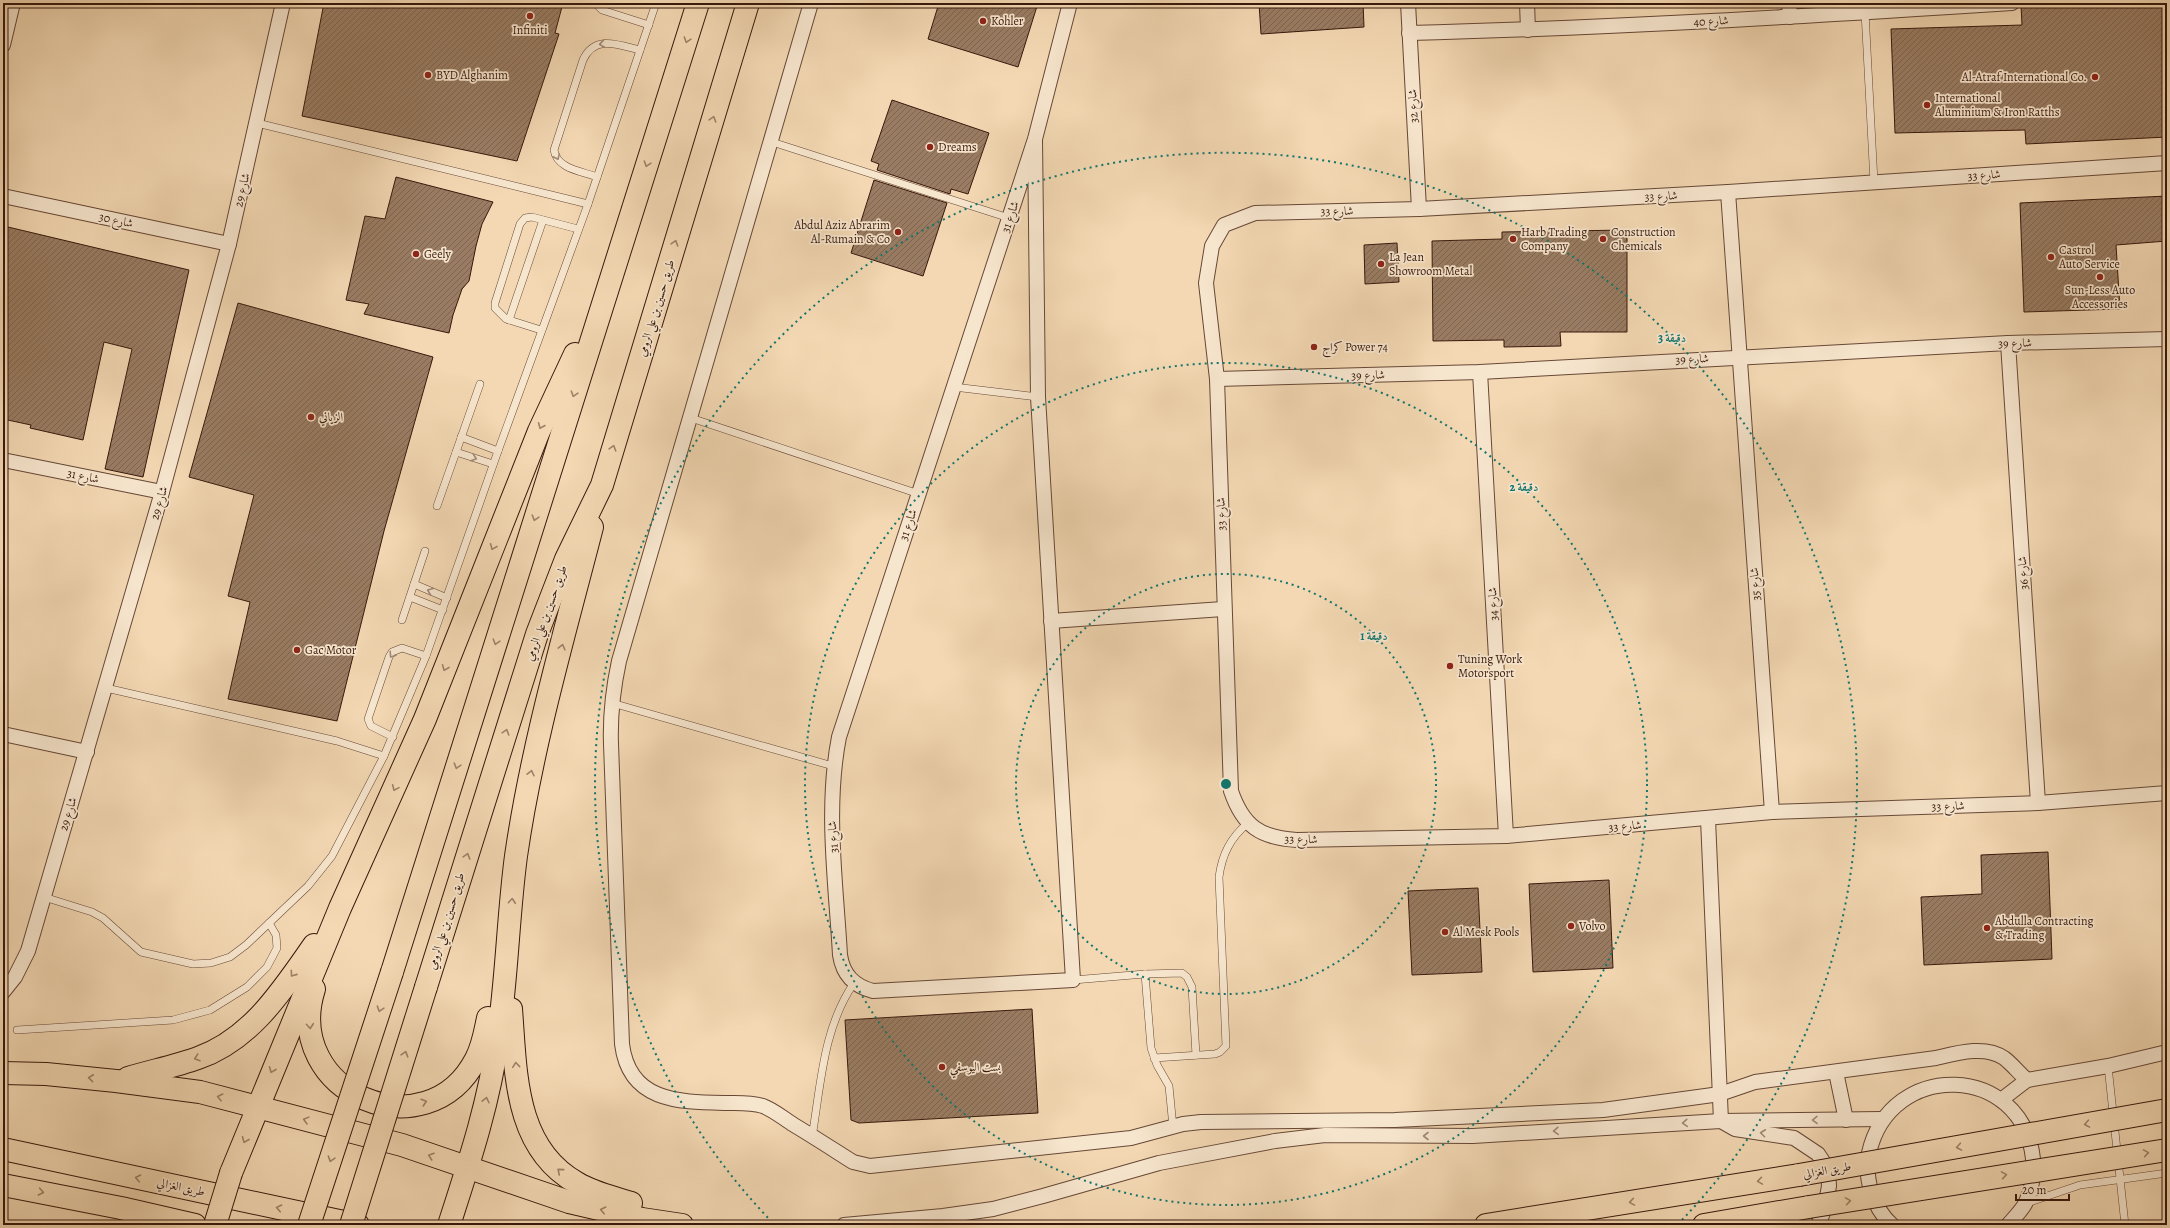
<svg xmlns="http://www.w3.org/2000/svg" width="2170" height="1228" font-family="Alegreya,Amiri,serif">
  <defs>
    <pattern id="building-hatch" width="6" height="6" patternUnits="userSpaceOnUse"><rect width="6" height="6" fill="#997c63"/><path d="M-1 1l2-2M0 6l6-6M5 7l2-2" fill="none" stroke="#7e6550"/></pattern>
  </defs>
  <rect width="100%" height="100%" fill="#f3d8b3"/>
  <filter id="stains"><feTurbulence type="fractalNoise" baseFrequency=".005" numOctaves="4"/><feColorMatrix values="0 0 0 0 .2 0 0 0 0 .09 0 0 0 0 .02 0 0 0 .5 -.17"/></filter>
  <radialGradient id="worn" r=".72"><stop offset=".6" stop-color="#630" stop-opacity="0"/><stop offset="1" stop-color="#630" stop-opacity=".3"/></radialGradient>
  <g fill="url(#building-hatch)" stroke="#38180c">
    <polygon points="324,3 563,3 555,33 559,34 517,161 302,116"/>
    <polygon points="939,3 1038,3 1018,67 928,39"/>
    <polygon points="1259,3 1363,3 1364,27 1261,34"/>
    <polygon points="2053,3 2167,3 2167,137 2026,144 2025,130 1895,133 1891,29 2022,25 2021,5"/>
    <polygon points="892,100 989,133 968,194 951,189 950,194 877,170 879,164 871,161"/>
    <polygon points="396,177 493,202 482,224 476,246 469,281 462,289 453,315 449,333 364,314 369,304 346,300 365,216 385,219"/>
    <polygon points="874,180 947,203 923,276 851,253"/>
    <polygon points="2167,196 2167,241 2116,245 2120,309 2024,312 2020,203"/>
    <polygon points="8,227 189,270 143,477 105,469 132,349 104,342 83,440 30,428 31,425 3,419 3,247"/>
    <polygon points="1627,230 1627,332 1560,332 1561,346 1504,347 1504,340 1433,341 1432,241 1502,239 1502,232"/>
    <polygon points="1397,243 1399,282 1365,284 1364,245"/>
    <polygon points="238,303 433,357 384,531 337,721 228,699 250,602 228,596 254,495 189,477"/>
    <polygon points="2048,852 2052,959 1924,965 1921,897 1982,894 1981,855"/>
    <polygon points="1609,880 1613,968 1533,972 1529,884"/>
    <polygon points="1478,888 1482,972 1412,975 1408,891"/>
    <polygon points="1032,1009 1038,1113 859,1123 851,1120 845,1020"/>
  </g>
  <g fill="none" stroke-linecap="round" stroke-linejoin="round">
    <g stroke="#674836" stroke-width="8">
      <g id="lane">
        <polyline points="595,3 602,10 649,25"/>
        <polyline points="1865,12 1874,182"/>
        <polyline points="257,123 588,204"/>
        <polyline points="772,142 1009,218"/>
        <path d="M597,177C581,171 557,169 554,150L583,60C595,34 619,45 640,50"/>
        <polyline points="509,320 543,220"/>
        <polyline points="541,330 506,319 495,308 495,303 520,224 525,218 532,217 578,229"/>
        <polyline points="954,387 1038,397"/>
        <polyline points="691,418 919,494"/>
        <polyline points="461,437 498,451"/>
        <polyline points="456,452 493,464"/>
        <polyline points="437,506 480,384"/>
        <polyline points="414,584 447,598"/>
        <polyline points="410,597 443,610"/>
        <polyline points="402,620 425,551"/>
        <polyline points="106,688 337,741 384,756"/>
        <polyline points="612,703 833,766"/>
        <polyline points="393,737 371,726 368,719 389,657 392,652 402,648 426,656"/>
        <polyline points="44,897 92,912 103,918 141,952 193,964 211,963 230,957 246,945 308,886 332,856 384,756 426,656 498,451 588,204 656,3"/>
        <polyline points="1145,974 1151,1048 1157,1065 1169,1086 1173,1127"/>
        <polyline points="1073,980 1145,974 1182,973 1187,977 1192,987 1196,1055"/>
        <polyline points="17,1030 173,1020 210,1010 247,987 267,967 277,948 276,935 269,923"/>
        <path d="M1154,1058L1215,1054L1220,1052L1226,1046L1219,877C1222,855 1230,838 1248,823"/>
        <polyline points="2108,1066 2125,1225"/>
        <path d="M812,1137C821,1084 823,1028 854,983"/>
        <polyline points="2027,1203 2080,1185 2167,1173"/>
      </g>
    </g>
    <g stroke="#674836" stroke-width="16">
      <g id="street">
        <path d="M811,3L619,661C613,689 610,716 611,744L622,1044C629,1101 677,1102 724,1103C737,1103 751,1102 763,1106C774,1110 784,1119 794,1125C814,1137 834,1150 853,1162L870,1166L1131,1138L1183,1124L1201,1122L1395,1120L1603,1110L1720,1094L1755,1082L1936,1058C1957,1053 1985,1045 2004,1058C2012,1064 2019,1073 2027,1080"/>
        <polyline points="1408,3 1419,209"/>
        <polyline points="1527,3 1528,30"/>
        <polyline points="1789,3 1790,17"/>
        <path d="M1409,33C1611,28 1811,16 2012,3"/>
        <polyline points="3,45 13,3"/>
        <path d="M1035,139L1038,397L1073,980L873,991C854,986 843,975 840,955C836,883 825,809 839,737L1035,139L1070,3"/>
        <path d="M2167,163L1728,192L1419,209L1255,213L1224,225L1212,246L1206,283L1217,379L1231,791C1243,826 1260,838 1297,840L1506,836L1772,812L2038,803L2167,793"/>
        <polyline points="1728,192 1772,812"/>
        <polyline points="3,196 229,244"/>
        <polyline points="2008,343 2038,803"/>
        <polyline points="1480,372 1506,836"/>
        <polyline points="1217,379 1480,372 2008,343 2167,339"/>
        <polyline points="3,460 162,492"/>
        <polyline points="1051,621 1223,609"/>
        <polyline points="3,734 87,752"/>
        <polyline points="1708,819 1721,1121 1735,1129 1794,1138 1818,1154 1828,1169 1829,1186 1825,1208 1818,1225"/>
        <polyline points="3,992 15,977 28,951 162,492 229,244 283,3"/>
        <polyline points="1836,1072 1846,1120"/>
        <polyline points="2001,1100 2027,1080 2108,1066 2167,1052"/>
        <polyline points="844,1225 943,1216 993,1209 1043,1196 1159,1163 1275,1141 1325,1135 1473,1136 1721,1121 1882,1119"/>
        <path d="M1892,1225C1873,1208 1864,1178 1869,1153C1890,1059 2023,1063 2033,1159C2034,1173 2032,1191 2025,1204C2021,1211 2014,1218 2008,1225"/>
      </g>
    </g>
    <g stroke="#38180c" stroke-width="24">
      <g id="highway">
        <polyline points="392,972 698,3"/>
        <polyline points="426,987 537,634 566,559 602,485 748,3"/>
        <path d="M314,989C281,1093 427,1154 476,1059C483,1046 485,1032 488,1018"/>
        <path d="M511,1009C516,1072 514,1148 577,1183C593,1193 613,1197 631,1203"/>
        <polyline points="3,1073 46,1074 116,1081 200,1092 402,1145 569,1202 642,1219 682,1225"/>
        <path d="M128,1078C151,1071 176,1066 198,1058C252,1039 283,989 314,945"/>
        <polyline points="3,1149 358,1225"/>
        <polyline points="231,1173 340,908 425,719 539,431 575,354"/>
        <polyline points="3,1185 121,1208 195,1225"/>
        <path d="M449,1225C469,1163 489,1103 498,1038C507,978 508,916 516,856C532,745 564,636 592,527"/>
        <polyline points="1486,1225 1799,1175"/>
        <polyline points="1704,1225 1809,1207"/>
      </g>
    </g>
    <use href="#lane" stroke="#f7e6ce" stroke-width="7"/>
    <use href="#street" stroke="#f7e6ce" stroke-width="14"/>
    <use href="#highway" stroke="#f3d8b3" stroke-width="22"/>
    <g stroke="#38180c" stroke-width="24" stroke-linecap="butt">
      <g id="highway-bridge">
        <polyline points="1799,1175 2167,1110"/>
        <polyline points="1809,1207 2167,1150"/>
        <polyline points="215,1225 231,1173"/>
        <polyline points="309,1225 392,972"/>
        <polyline points="351,1225 426,987"/>
      </g>
    </g>
    <use href="#highway-bridge" stroke="#f3d8b3" stroke-width="22"/>
  </g>
  <defs><path id="oneway-chevron" d="M-2-3.5L2.5 0L-2 3.5" fill="none" stroke-width="1.6" stroke-linecap="round" stroke-linejoin="round"/></defs>
  <g stroke="#9f8268">
    <use href="#oneway-chevron" transform="translate(687 40) rotate(108)"/>
    <use href="#oneway-chevron" transform="translate(713 119) rotate(-73)"/>
    <use href="#oneway-chevron" transform="translate(647 164) rotate(108)"/>
    <use href="#oneway-chevron" transform="translate(675 243) rotate(-73)"/>
    <use href="#oneway-chevron" transform="translate(574 394) rotate(107)"/>
    <use href="#oneway-chevron" transform="translate(541 426) rotate(113)"/>
    <use href="#oneway-chevron" transform="translate(613 448) rotate(-73)"/>
    <use href="#oneway-chevron" transform="translate(535 518) rotate(107)"/>
    <use href="#oneway-chevron" transform="translate(493 547) rotate(112)"/>
    <use href="#oneway-chevron" transform="translate(496 642) rotate(107)"/>
    <use href="#oneway-chevron" transform="translate(562 647) rotate(-76)"/>
    <use href="#oneway-chevron" transform="translate(445 668) rotate(112)"/>
    <use href="#oneway-chevron" transform="translate(506 732) rotate(-73)"/>
    <use href="#oneway-chevron" transform="translate(457 766) rotate(107)"/>
    <use href="#oneway-chevron" transform="translate(531 773) rotate(-77)"/>
    <use href="#oneway-chevron" transform="translate(395 788) rotate(114)"/>
    <use href="#oneway-chevron" transform="translate(467 856) rotate(-73)"/>
    <use href="#oneway-chevron" transform="translate(512 901) rotate(-85)"/>
    <use href="#oneway-chevron" transform="translate(293 974) rotate(125)"/>
    <use href="#oneway-chevron" transform="translate(380 1009) rotate(108)"/>
    <use href="#oneway-chevron" transform="translate(310 1026) rotate(85)"/>
    <use href="#oneway-chevron" transform="translate(405 1054) rotate(-73)"/>
    <use href="#oneway-chevron" transform="translate(197 1058) rotate(161)"/>
    <use href="#oneway-chevron" transform="translate(516 1065) rotate(-96)"/>
    <use href="#oneway-chevron" transform="translate(272 1070) rotate(112)"/>
    <use href="#oneway-chevron" transform="translate(91 1078) rotate(-174)"/>
    <use href="#oneway-chevron" transform="translate(220 1097) rotate(-166)"/>
    <use href="#oneway-chevron" transform="translate(486 1100) rotate(-77)"/>
    <use href="#oneway-chevron" transform="translate(424 1102) rotate(-18)"/>
    <use href="#oneway-chevron" transform="translate(306 1120) rotate(-165)"/>
    <use href="#oneway-chevron" transform="translate(2087 1124) rotate(170)"/>
    <use href="#oneway-chevron" transform="translate(245 1140) rotate(112)"/>
    <use href="#oneway-chevron" transform="translate(1959 1147) rotate(170)"/>
    <use href="#oneway-chevron" transform="translate(2146 1153) rotate(-9)"/>
    <use href="#oneway-chevron" transform="translate(431 1156) rotate(-161)"/>
    <use href="#oneway-chevron" transform="translate(331 1159) rotate(108)"/>
    <use href="#oneway-chevron" transform="translate(560 1171) rotate(-140)"/>
    <use href="#oneway-chevron" transform="translate(2004 1175) rotate(-9)"/>
    <use href="#oneway-chevron" transform="translate(138 1178) rotate(-168)"/>
    <use href="#oneway-chevron" transform="translate(1760 1181) rotate(171)"/>
    <use href="#oneway-chevron" transform="translate(41 1192) rotate(11)"/>
    <use href="#oneway-chevron" transform="translate(1848 1201) rotate(-9)"/>
    <use href="#oneway-chevron" transform="translate(1632 1202) rotate(171)"/>
    <use href="#oneway-chevron" transform="translate(279 1208) rotate(-168)"/>
    <use href="#oneway-chevron" transform="translate(603 1210) rotate(-167)"/>
  </g>
  <g stroke="#a18977">
    <use href="#oneway-chevron" transform="translate(602 44) rotate(172)"/>
    <use href="#oneway-chevron" transform="translate(557 157) rotate(65)"/>
    <use href="#oneway-chevron" transform="translate(474 458) rotate(19)"/>
    <use href="#oneway-chevron" transform="translate(430 591) rotate(-158)"/>
    <use href="#oneway-chevron" transform="translate(392 655) rotate(124)"/>
    <use href="#oneway-chevron" transform="translate(1815 1120) rotate(179)"/>
    <use href="#oneway-chevron" transform="translate(1685 1123) rotate(176)"/>
    <use href="#oneway-chevron" transform="translate(1556 1131) rotate(176)"/>
    <use href="#oneway-chevron" transform="translate(1763 1133) rotate(-173)"/>
    <use href="#oneway-chevron" transform="translate(1426 1136) rotate(-180)"/>
  </g>
  <g fill="none" stroke="#0f766e" stroke-width="2" stroke-dasharray="2 4">
    <circle cx="1226" cy="784" r="210"/>
    <circle cx="1226" cy="784" r="421"/>
    <path d="M772 1222A631 631 0 1 1 1680 1222"/>
  </g>
  <g fill="#8f2418" stroke="#f7e6ce" stroke-width="1.5">
    <circle cx="530" cy="16" r="4"/>
    <circle cx="983" cy="21" r="4"/>
    <circle cx="428" cy="75" r="4"/>
    <circle cx="2095" cy="77" r="4"/>
    <circle cx="1927" cy="105" r="4"/>
    <circle cx="930" cy="147" r="4"/>
    <circle cx="898" cy="232" r="4"/>
    <circle cx="1513" cy="239" r="4"/>
    <circle cx="1603" cy="239" r="4"/>
    <circle cx="416" cy="254" r="4"/>
    <circle cx="2051" cy="257" r="4"/>
    <circle cx="1381" cy="264" r="4"/>
    <circle cx="2100" cy="277" r="4"/>
    <circle cx="1314" cy="347" r="4"/>
    <circle cx="311" cy="417" r="4"/>
    <circle cx="297" cy="650" r="4"/>
    <circle cx="1450" cy="666" r="4"/>
    <circle cx="1571" cy="926" r="4"/>
    <circle cx="1987" cy="928" r="4"/>
    <circle cx="1445" cy="932" r="4"/>
    <circle cx="942" cy="1067" r="4"/>
  </g>
  <g text-anchor="middle" dominant-baseline="central" stroke-width="3.5" stroke-linejoin="round" paint-order="stroke">
    <g font-size="12" fill="#38180c" stroke="#f7e6ce" text-anchor="start">
      <text x="991" y="21">Kohler</text>
      <text x="530" y="30" text-anchor="middle">Infiniti</text>
      <text x="436" y="75">BYD Alghanim</text>
      <text x="2087" y="77" text-anchor="end">Al-Atraf International Co.</text>
      <text x="1935" y="98">International<tspan x="1935" dy="14">Aluminium &amp; Iron Ratths</tspan></text>
      <text x="938" y="147">Dreams</text>
      <text x="890" y="225" text-anchor="end">Abdul Aziz Abrarim<tspan x="890" dy="14">Al-Rumain &amp; Co</tspan></text>
      <text x="1521" y="232">Harb Trading<tspan x="1521" dy="14">Company</tspan></text>
      <text x="1611" y="232">Construction<tspan x="1611" dy="14">Chemicals</tspan></text>
      <text x="2059" y="250">Castrol<tspan x="2059" dy="14">Auto Service</tspan></text>
      <text x="424" y="254">Geely</text>
      <text x="1389" y="257">La Jean<tspan x="1389" dy="14">Showroom Metal</tspan></text>
      <text x="2100" y="290" text-anchor="middle">Sun-Less Auto<tspan x="2100" dy="14">Accessories</tspan></text>
      <text x="1322" y="347">كراج Power 74</text>
      <text x="319" y="417">الزياني</text>
      <text x="305" y="650">Gac Motor</text>
      <text x="1458" y="659">Tuning Work<tspan x="1458" dy="14">Motorsport</tspan></text>
      <text x="1995" y="921">Abdulla Contracting<tspan x="1995" dy="14">&amp; Trading</tspan></text>
      <text x="1579" y="926">Volvo</text>
      <text x="1453" y="932">Al Mesk Pools</text>
      <text x="950" y="1067">بست اليوسفي</text>
    </g>
    <g font-size="12" fill="#38180c" stroke="#f7e6ce">
      <text transform="translate(1711 21) rotate(-3)">شارع 40</text>
      <text transform="translate(1413 106) rotate(-93)">32 شارع</text>
      <text transform="translate(1984 175) rotate(-4)">شارع 33</text>
      <text transform="translate(242 190) rotate(-77)">شارع 29</text>
      <text transform="translate(1661 196) rotate(-3)">شارع 33</text>
      <text transform="translate(1337 211) rotate(-1)">شارع 33</text>
      <text transform="translate(1010 217) rotate(-72)">شارع 31</text>
      <text transform="translate(116 220) rotate(12)">شارع 30</text>
      <text transform="translate(656 308) rotate(-73)">طريق حسين بن علي الرومي</text>
      <text transform="translate(2015 343) rotate(-2)">شارع 39</text>
      <text transform="translate(1692 359) rotate(-3)">شارع 39</text>
      <text transform="translate(1368 375) rotate(-2)">شارع 39</text>
      <text transform="translate(83 476) rotate(11)">شارع 31</text>
      <text transform="translate(159 503) rotate(-74)">شارع 29</text>
      <text transform="translate(1221 514) rotate(-92)">شارع 33</text>
      <text transform="translate(908 525) rotate(-72)">شارع 31</text>
      <text transform="translate(2023 573) rotate(-94)">شارع 36</text>
      <text transform="translate(1755 584) rotate(-94)">شارع 35</text>
      <text transform="translate(1493 604) rotate(-93)">شارع 34</text>
      <text transform="translate(546 613) rotate(-70)">طريق حسين بن علي الرومي</text>
      <text transform="translate(1948 806) rotate(-2)">شارع 33</text>
      <text transform="translate(68 814) rotate(-73)">شارع 29</text>
      <text transform="translate(1625 826) rotate(-5)">شارع 33</text>
      <text transform="translate(833 837) rotate(-94)">شارع 31</text>
      <text transform="translate(1301 839) rotate(1)">شارع 33</text>
      <text transform="translate(446 921) rotate(-73)">طريق حسين بن علي الرومي</text>
      <text transform="translate(1827 1170) rotate(-10)">طريق الغزالي</text>
      <text transform="translate(181 1187) rotate(12)">طريق الغزالي</text>
    </g>
  </g>
  <circle cx="1226" cy="784" r="6" fill="#0f766e" stroke="#f7e6ce" stroke-width="2"/>
  <g font-size="12" text-anchor="middle" font-weight="bold" fill="#0f766e" stroke="#f7e6ce" stroke-width="3.5" stroke-linejoin="round" paint-order="stroke">
    <text x="1672" y="342">3 دقيقة</text>
    <text x="1524" y="491">2 دقيقة</text>
    <text x="1374" y="640">1 دقيقة</text>
  </g>
  <rect width="2170" height="1228" fill="none" stroke="#f3d8b3" stroke-width="16"/>
  <rect x="4" y="4" width="2162" height="1220" fill="none" stroke="#38180c" stroke-width="2"/>
  <rect x="8" y="8" width="2154" height="1212" fill="none" stroke="#38180c"/>
  <path d="M2016 1194v6h53v-6" fill="none" stroke="#38180c" stroke-width="2"/>
  <text x="2022" y="1194" font-size="12" fill="#38180c" stroke="#f7e6ce" stroke-width="3" paint-order="stroke">20 m</text>
  <rect width="100%" height="100%" filter="url(#stains)"/>
  <rect width="100%" height="100%" fill="url(#worn)"/>
</svg>
